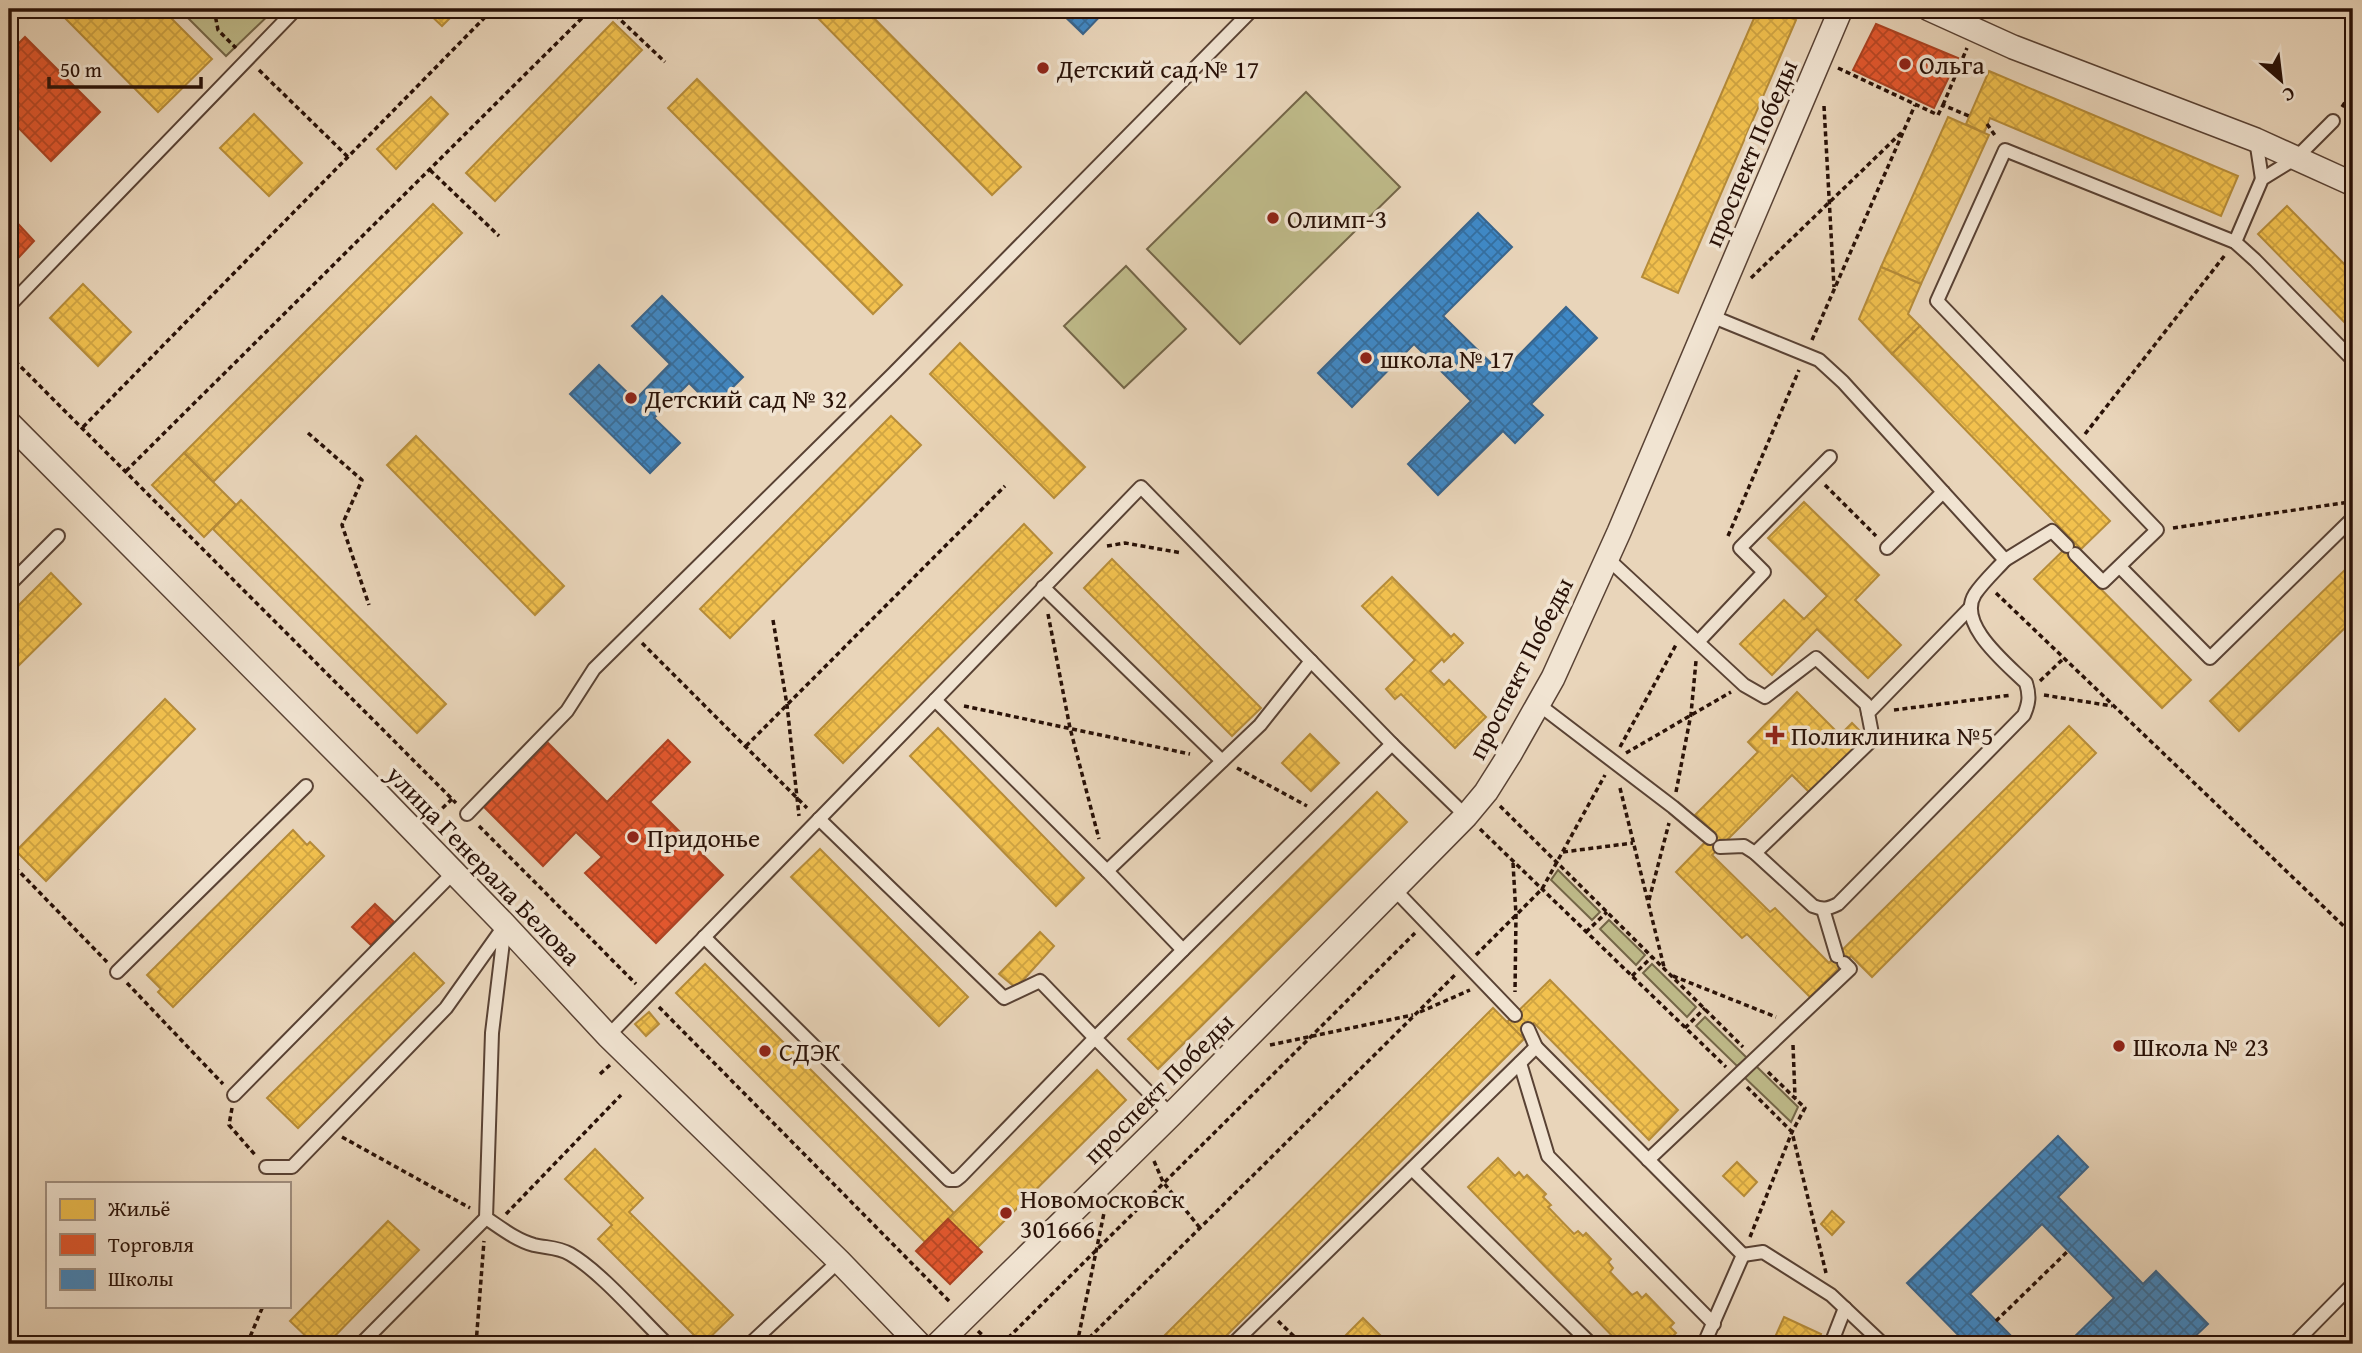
<svg xmlns="http://www.w3.org/2000/svg" width="2362" height="1353" font-family="'Gentium Book Plus',serif">
  <defs>
    <pattern id="homes-cross-hatch" width="8" height="8" patternUnits="userSpaceOnUse" patternTransform="scale(1.75)"><rect width="8" height="8" fill="#f2c14e"/><path d="M0 0l8 8M0 8l8-8" fill="none" stroke="#d0a543"/></pattern>
    <pattern id="shops-cross-hatch" width="8" height="8" patternUnits="userSpaceOnUse" patternTransform="scale(1.75)"><rect width="8" height="8" fill="#e4572e"/><path d="M0 0l8 8M0 8l8-8" fill="none" stroke="#b94725"/></pattern>
    <pattern id="schools-cross-hatch" width="8" height="8" patternUnits="userSpaceOnUse" patternTransform="scale(1.75)"><rect width="8" height="8" fill="#3f88c5"/><path d="M0 0l8 8M0 8l8-8" fill="none" stroke="#356e9e"/></pattern>
  </defs>
  <rect width="100%" height="100%" fill="#e9d5ba"/>
  <filter id="stains"><feTurbulence type="fractalNoise" baseFrequency=".00286" numOctaves="4"/><feColorMatrix values="0 0 0 0 .2 0 0 0 0 .09 0 0 0 0 .02 0 0 0 .5 -.17"/></filter>
  <radialGradient id="worn" r=".72"><stop offset=".6" stop-color="#630" stop-opacity="0"/><stop offset="1" stop-color="#630" stop-opacity=".3"/></radialGradient>
  <g fill="#bfbb8a" stroke="#746648" stroke-width="2">
    <polygon points="179,9 275,9 226,56"/>
    <polygon points="1306,92 1400,187 1240,344 1147,249"/>
    <polygon points="1126,266 1186,329 1124,388 1064,326"/>
    <polygon points="1558,870 1600,912 1592,920 1551,880"/>
    <polygon points="1609,920 1645,955 1636,965 1600,929"/>
    <polygon points="1652,964 1696,1007 1687,1017 1643,973"/>
    <polygon points="1705,1017 1747,1058 1737,1066 1696,1026"/>
    <polygon points="1755,1065 1798,1107 1791,1122 1743,1076"/>
  </g>
  <g fill="url(#homes-cross-hatch)" stroke="#b68c39" stroke-width="2">
    <polygon points="56,9 162,9 212,59 158,112"/>
    <polygon points="424,9 459,9 442,26"/>
    <polygon points="809,9 865,9 1021,167 992,195"/>
    <polygon points="1758,9 1770,9 1796,20 1678,293 1642,277"/>
    <polygon points="613,22 642,50 495,201 466,173"/>
    <polygon points="1989,71 2238,176 2221,216 1990,118 1984,133 1966,124"/>
    <polygon points="697,79 902,285 873,314 668,108"/>
    <polygon points="431,97 448,114 396,169 377,149"/>
    <polygon points="254,114 302,163 269,196 220,148"/>
    <polygon points="1948,117 1989,135 1921,284 1881,267"/>
    <polygon points="433,204 462,233 213,482 184,453"/>
    <polygon points="2287,206 2353,273 2353,331 2258,234"/>
    <polygon points="1881,267 1921,284 1908,314 1920,326 1892,354 1859,319"/>
    <polygon points="83,284 131,332 98,366 50,318"/>
    <polygon points="1920,326 2110,521 2081,549 1892,354"/>
    <polygon points="960,343 1085,467 1054,498 930,374"/>
    <polygon points="891,416 921,445 730,638 700,609"/>
    <polygon points="416,436 564,586 535,615 387,465"/>
    <polygon points="184,453 236,505 204,537 152,485"/>
    <polygon points="241,500 446,704 417,733 213,529"/>
    <polygon points="1804,502 1879,575 1855,600 1901,645 1868,678 1817,629 1772,675 1740,644 1784,600 1804,619 1827,596 1768,538"/>
    <polygon points="1024,524 1052,553 843,763 815,735"/>
    <polygon points="2073,541 2081,549 2071,559 2191,680 2162,708 2034,579"/>
    <polygon points="1112,559 1261,708 1232,736 1084,588"/>
    <polygon points="2353,562 2353,620 2239,731 2210,701"/>
    <polygon points="51,573 81,604 9,675 9,615"/>
    <polygon points="1392,577 1451,637 1454,634 1463,643 1444,662 1442,659 1430,671 1444,685 1449,680 1486,717 1455,748 1401,694 1395,699 1386,689 1415,660 1362,606"/>
    <polygon points="1797,692 1840,735 1852,723 1866,737 1810,793 1792,775 1712,855 1770,912 1775,908 1829,963 2069,726 2096,753 1872,977 1851,956 1810,997 1747,934 1742,938 1676,872 1714,833 1695,815 1758,752 1748,742"/>
    <polygon points="165,699 195,729 46,881 16,851"/>
    <polygon points="938,728 1084,878 1056,906 910,756"/>
    <polygon points="1310,734 1339,763 1311,791 1282,763"/>
    <polygon points="1377,792 1407,822 1158,1069 1128,1039"/>
    <polygon points="293,830 307,845 310,842 324,856 173,1007 158,992 161,989 147,975"/>
    <polygon points="820,849 968,997 939,1026 791,877"/>
    <polygon points="1040,932 1054,946 1016,988 999,974"/>
    <polygon points="414,953 444,983 298,1128 267,1098"/>
    <polygon points="705,964 954,1213 925,1242 676,993"/>
    <polygon points="1550,980 1678,1110 1649,1140 1534,1023 1521,1036 1507,1022"/>
    <polygon points="1493,1008 1524,1039 1218,1344 1156,1344"/>
    <polygon points="649,1012 659,1024 646,1036 635,1024"/>
    <polygon points="1097,1070 1126,1100 977,1248 948,1219"/>
    <polygon points="595,1149 643,1198 629,1212 733,1315 703,1344 598,1239 612,1225 565,1179"/>
    <polygon points="1498,1158 1515,1176 1519,1172 1524,1178 1527,1175 1546,1194 1543,1197 1551,1205 1548,1207 1574,1234 1578,1231 1583,1236 1586,1233 1611,1259 1608,1262 1613,1268 1610,1272 1632,1295 1637,1292 1642,1298 1646,1294 1674,1323 1670,1327 1676,1333 1672,1337 1679,1344 1620,1344 1468,1187"/>
    <polygon points="1737,1162 1757,1182 1744,1196 1723,1176"/>
    <polygon points="1832,1211 1844,1222 1832,1235 1821,1224"/>
    <polygon points="388,1221 419,1250 327,1344 314,1344 290,1321"/>
    <polygon points="1784,1317 1821,1334 1817,1344 1772,1344"/>
    <polygon points="1363,1318 1389,1344 1337,1344"/>
  </g>
  <g fill="url(#shops-cross-hatch)" stroke="#ac4222" stroke-width="2">
    <polygon points="1876,24 1958,58 1934,108 1853,70"/>
    <polygon points="25,37 100,112 51,161 9,118 9,53"/>
    <polygon points="9,214 34,241 9,268"/>
    <polygon points="668,740 690,762 650,802 723,875 656,943 585,873 602,857 576,832 543,866 484,807 548,743 607,802"/>
    <polygon points="375,904 394,922 371,945 352,927"/>
    <polygon points="948,1219 982,1252 950,1284 916,1251"/>
  </g>
  <g fill="url(#schools-cross-hatch)" stroke="#38648c" stroke-width="2">
    <polygon points="1057,9 1107,9 1083,34"/>
    <polygon points="1478,213 1512,247 1443,316 1501,373 1566,307 1597,338 1531,404 1543,415 1515,443 1503,431 1438,495 1408,464 1471,401 1414,344 1352,407 1318,373"/>
    <polygon points="662,296 743,377 713,407 689,383 654,418 680,443 650,473 570,394 599,365 635,400 670,364 632,326"/>
    <polygon points="2058,1136 2088,1167 2058,1197 2143,1284 2156,1271 2208,1324 2187,1344 2096,1344 2094,1342 2091,1344 2067,1344 2114,1298 2042,1224 1970,1294 2019,1344 1967,1344 1907,1283"/>
  </g>
  <g fill="none" stroke-linecap="round" stroke-linejoin="round">
    <g stroke="#594234" stroke-width="16">
      <g id="lane">
        <polyline points="2256,140 2262,179"/>
        <polyline points="2235,242 2262,179 2296,158 2333,121"/>
        <polyline points="9,306 296,9"/>
        <path d="M1711,316L1819,360L1843,382L2005,560C1995,571 1983,582 1975,594C1956,624 2007,664 2026,683C2030,696 2029,703 2024,715L1838,904C1828,909 1823,910 1813,906L1755,853L1744,846L1720,847"/>
        <polyline points="1887,548 1943,492"/>
        <polyline points="2075,554 2103,582 2157,530 1937,301 2005,150 2235,242 2255,260 2353,360"/>
        <polyline points="1607,558 1744,685 1765,697 1816,658 1866,704 1868,713"/>
        <polyline points="2005,560 2052,531 2067,546"/>
        <polyline points="2120,567 2210,658 2353,518"/>
        <polyline points="9,585 58,536"/>
        <polyline points="1043,587 1222,761"/>
        <polyline points="1698,642 1764,572 1740,548 1830,457"/>
        <polyline points="935,700 1141,487 1392,744 1466,816"/>
        <polyline points="1538,704 1673,807 1710,838"/>
        <polyline points="467,814 567,711 594,669 893,374 1253,9"/>
        <polyline points="1755,853 1873,739 1868,713 1970,608"/>
        <polyline points="1107,871 1260,725 1311,661"/>
        <polyline points="1394,889 1515,1015"/>
        <polyline points="1823,909 1837,956"/>
        <polyline points="704,937 949,1180 956,1180 961,1176 1095,1038 1040,981 1004,998 819,819"/>
        <polyline points="117,972 306,786"/>
        <polyline points="1528,1029 1536,1047"/>
        <polyline points="608,1036 935,700 1107,871 1183,950 1392,744"/>
        <polyline points="1520,1063 1548,1156 1714,1324"/>
        <polyline points="234,1095 454,872"/>
        <polyline points="1171,1115 1095,1038 1183,950"/>
        <polyline points="1648,1160 1850,969 1844,963"/>
        <path d="M266,1167H292L446,1008L505,925L492,1033L486,1218C501,1228 516,1240 534,1245C547,1248 558,1247 570,1254C601,1272 640,1318 667,1344"/>
        <polyline points="1412,1169 1591,1344"/>
        <polyline points="1743,1255 1763,1252 1831,1295 1883,1344"/>
        <polyline points="361,1344 486,1218"/>
        <polyline points="750,1344 839,1261"/>
        <polyline points="1233,1344 1536,1047 1743,1255 1704,1344"/>
        <polyline points="1831,1344 1845,1308"/>
        <polyline points="2294,1344 2353,1284"/>
      </g>
    </g>
    <g stroke="#594234" stroke-width="26">
      <g id="street">
        <polyline points="1929,9 2013,47 2256,140 2353,184"/>
        <polyline points="9,423 376,792 505,925 608,1036 839,1261 919,1344"/>
        <polyline points="938,1344 1171,1115 1466,816 1486,792 1510,754 1553,678 1619,532 1841,9"/>
      </g>
    </g>
    <g stroke="#291107" stroke-width="3.5" stroke-dasharray="5 3.5" stroke-linecap="butt">
      <polyline points="214,9 218,30 236,48"/>
      <polyline points="609,9 665,62"/>
      <polyline points="1838,68 1938,115 1943,105 1969,116"/>
      <polyline points="259,70 348,157"/>
      <polyline points="1943,105 1967,48"/>
      <polyline points="1824,106 1834,287"/>
      <polyline points="2342,107 2353,90"/>
      <polyline points="1987,124 1996,137"/>
      <polyline points="430,170 499,236"/>
      <polyline points="1751,278 1902,132"/>
      <polyline points="1812,340 1915,105"/>
      <polyline points="9,355 456,803"/>
      <polyline points="83,427 493,9"/>
      <polyline points="308,433 362,480 342,525 369,605"/>
      <polyline points="2085,434 2225,255"/>
      <polyline points="126,471 591,9"/>
      <polyline points="1825,485 1876,536"/>
      <polyline points="2173,528 2349,502"/>
      <polyline points="1728,536 1799,370"/>
      <polyline points="1107,546 1125,543 1182,553"/>
      <polyline points="1996,593 2353,935"/>
      <polyline points="1048,614 1070,728 1099,839"/>
      <polyline points="773,620 787,705 799,816"/>
      <polyline points="642,643 807,808"/>
      <polyline points="2040,681 2064,658"/>
      <polyline points="2044,695 2112,706"/>
      <polyline points="964,706 1190,754"/>
      <polyline points="1894,710 2012,695"/>
      <polyline points="746,746 1005,486"/>
      <polyline points="1620,747 1677,643"/>
      <polyline points="1626,753 1731,692"/>
      <polyline points="1237,768 1307,806"/>
      <polyline points="1620,788 1664,967"/>
      <polyline points="1676,792 1691,714 1696,661"/>
      <polyline points="1500,806 1743,1047"/>
      <polyline points="430,820 452,799"/>
      <polyline points="479,826 636,984"/>
      <polyline points="1480,829 1726,1067"/>
      <polyline points="1563,852 1633,843"/>
      <polyline points="9,861 107,962"/>
      <polyline points="1513,863 1516,915 1515,992"/>
      <polyline points="1649,900 1669,823"/>
      <polyline points="1586,932 1607,912"/>
      <polyline points="1476,955 1542,889 1605,775"/>
      <polyline points="1632,976 1652,957"/>
      <polyline points="1673,976 1776,1017"/>
      <polyline points="127,983 223,1084"/>
      <polyline points="659,1007 951,1303"/>
      <polyline points="1420,1012 1470,990"/>
      <polyline points="1685,1028 1705,1008"/>
      <polyline points="1270,1045 1413,1015"/>
      <polyline points="1793,1045 1795,1097"/>
      <polyline points="600,1074 610,1065"/>
      <polyline points="1747,1087 1792,1132 1826,1273"/>
      <polyline points="232,1108 229,1125 256,1156"/>
      <polyline points="342,1137 470,1208"/>
      <polyline points="1154,1161 1163,1182 1200,1228"/>
      <polyline points="506,1214 621,1095"/>
      <polyline points="1750,1237 1792,1132 1805,1108 1766,1070"/>
      <polyline points="1278,1321 1302,1344"/>
      <polyline points="1996,1321 2068,1251"/>
      <polyline points="978,1331 992,1344"/>
      <polyline points="247,1344 263,1306"/>
      <polyline points="476,1344 484,1241"/>
      <polyline points="1002,1344 1415,933"/>
      <polyline points="1077,1344 1104,1213"/>
      <polyline points="1083,1344 1455,975"/>
    </g>
    <use href="#lane" stroke="#f1e4d2" stroke-width="12"/>
    <use href="#street" stroke="#f1e4d2" stroke-width="23"/>
  </g>
  <g fill="#8f2418" stroke="#f1e4d2" stroke-width="2.5">
    <circle cx="1905" cy="64" r="7"/>
    <circle cx="1043" cy="68" r="7"/>
    <circle cx="1273" cy="218" r="7"/>
    <circle cx="1366" cy="358" r="7"/>
    <circle cx="631" cy="398" r="7"/>
    <path d="M1771.5 724.5h7v7h7v7h-7v7h-7v-7h-7v-7h7z"/>
    <circle cx="633" cy="837" r="7"/>
    <circle cx="2119" cy="1046" r="7"/>
    <circle cx="765" cy="1051" r="7"/>
    <circle cx="1006" cy="1213" r="7"/>
  </g>
  <g text-anchor="middle" dominant-baseline="central" stroke-width="7" stroke-linejoin="round" paint-order="stroke">
    <g font-size="26" fill="#291107" stroke="#f1e4d2" text-anchor="start">
      <text x="1919" y="64">Ольга</text>
      <text x="1057" y="68">Детский сад № 17</text>
      <text x="1287" y="218">Олимп-3</text>
      <text x="1380" y="358">школа № 17</text>
      <text x="645" y="398">Детский сад № 32</text>
      <text x="1791" y="735">Поликлиника №5</text>
      <text x="647" y="837">Придонье</text>
      <text x="2133" y="1046">Школа № 23</text>
      <text x="779" y="1051">СДЭК</text>
      <text x="1020" y="1198">Новомосковск<tspan x="1020" dy="30">301666</tspan></text>
    </g>
    <g font-size="26" fill="#291107" stroke="#f1e4d2">
      <text transform="translate(1750 153) rotate(-67)">проспект Победы</text>
      <text transform="translate(1520 668) rotate(-63)">проспект Победы</text>
      <text transform="translate(484 865) rotate(46)">улица Генерала Белова</text>
      <text transform="translate(1158 1088) rotate(-45)">проспект Победы</text>
    </g>
  </g>
  <rect width="2362" height="1353" fill="none" stroke="#e9d5ba" stroke-width="35"/>
  <rect x="10" y="10" width="2341" height="1332" fill="none" stroke="#291107" stroke-width="3.5"/>
  <rect x="18" y="18" width="2327" height="1318" fill="none" stroke="#291107" stroke-width="2"/>
  <rect x="46" y="1182" width="245" height="126" fill="#f1e4d2" stroke="#a19081" stroke-width="2"/>
  <rect x="60" y="1199" width="35" height="21" fill="#f2c14e" stroke="#a19081" stroke-width="2"/>
  <text x="108" y="1216" font-size="21" fill="#291107">Жильё</text>
  <rect x="60" y="1234" width="35" height="21" fill="#e4572e" stroke="#a19081" stroke-width="2"/>
  <text x="108" y="1252" font-size="21" fill="#291107">Торговля</text>
  <rect x="60" y="1269" width="35" height="21" fill="#3f88c5" stroke="#a19081" stroke-width="2"/>
  <text x="108" y="1286" font-size="21" fill="#291107">Школы</text>
  <g transform="translate(2281 80) rotate(152)" stroke="#f1e4d2" stroke-width="5" paint-order="stroke">
  <path d="M0-5L12 26L0 18L-12 26Z" fill="#291107"/>
  <text y="-10" font-size="19" font-weight="bold" text-anchor="middle" fill="#291107">С</text>
  </g>
  <path d="M49 77v10h152v-10" fill="none" stroke="#291107" stroke-width="3.5"/>
  <text x="60" y="77" font-size="21" fill="#291107" stroke="#f1e4d2" stroke-width="5" paint-order="stroke">50 m</text>
  <rect width="100%" height="100%" filter="url(#stains)"/>
  <rect width="100%" height="100%" fill="url(#worn)"/>
</svg>
